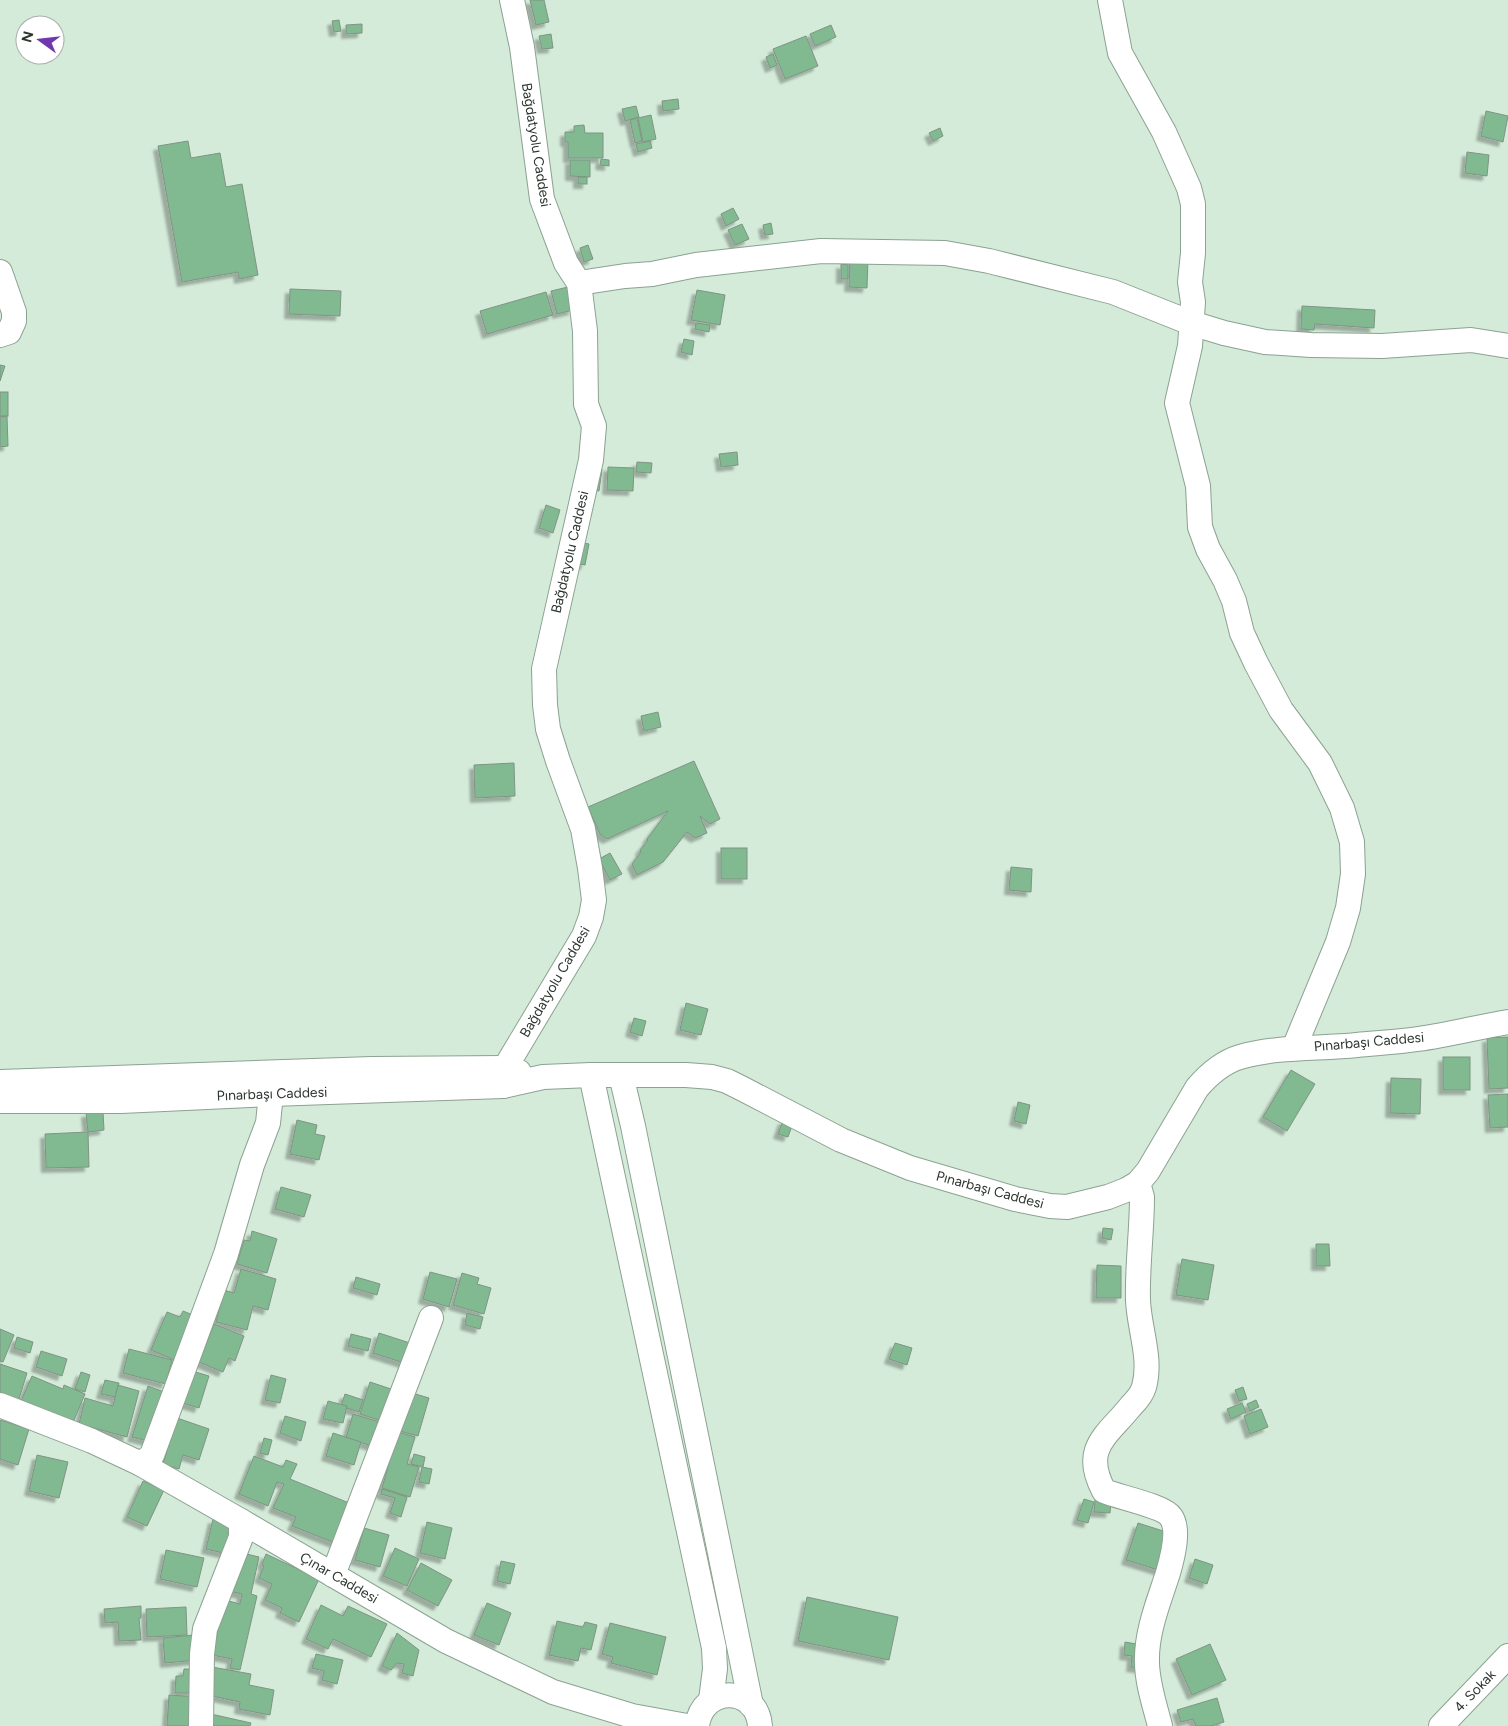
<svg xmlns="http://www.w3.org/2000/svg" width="1508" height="1726" font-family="Figtree,sans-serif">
  <defs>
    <filter id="shadow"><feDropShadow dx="-4.5" dy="4.5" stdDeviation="1" flood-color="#0004"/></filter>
  </defs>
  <rect width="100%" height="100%" fill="#d4ebd9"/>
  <g fill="#81b990" stroke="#7f9484" filter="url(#shadow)">
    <polygon points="530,0 544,0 549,22 536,25"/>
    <polygon points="339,20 341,31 334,32 332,21"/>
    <polygon points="362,24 362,33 346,34 346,25"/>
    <polygon points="831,25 836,37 815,46 810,34"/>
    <polygon points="551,34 553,48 542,49 539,36"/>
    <polygon points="806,36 818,66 785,79 773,49"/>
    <polygon points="773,54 777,65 770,68 766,57"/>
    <polygon points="678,99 679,109 663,111 662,101"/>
    <polygon points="636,106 639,117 625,121 622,109"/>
    <polygon points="1486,111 1508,116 1503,142 1481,136"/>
    <polygon points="651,115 656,139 643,142 638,118"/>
    <polygon points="637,118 642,141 635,143 630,120"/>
    <polygon points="584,125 585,133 603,133 603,158 568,158 568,142 565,142 565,132 574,132 574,126"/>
    <polygon points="940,128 943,136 933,141 929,133"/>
    <polygon points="188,141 191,158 220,153 226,187 242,184 258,275 239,279 238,272 182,282 158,146"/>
    <polygon points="650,141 652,148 638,152 636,144"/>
    <polygon points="1467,152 1489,155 1487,176 1465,173"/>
    <polygon points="601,159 609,160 609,166 600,165"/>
    <polygon points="570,160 590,160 590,177 570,176"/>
    <rect x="578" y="177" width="9" height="7"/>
    <polygon points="733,208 739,219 726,226 721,214"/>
    <polygon points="771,223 773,234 765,235 763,225"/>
    <polygon points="742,224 749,239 735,245 728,230"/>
    <polygon points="588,245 593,259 584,262 580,248"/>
    <polygon points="850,258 868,258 867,288 849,287"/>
    <polygon points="841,264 848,265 848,279 841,279"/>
    <polygon points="568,287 573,310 557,314 551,291"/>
    <polygon points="290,289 341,291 340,316 289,314"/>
    <polygon points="697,290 725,295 720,325 691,320"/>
    <polygon points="546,292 553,315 487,334 480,311"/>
    <polygon points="1302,306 1375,310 1374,328 1315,324 1314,330 1301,329"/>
    <polygon points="696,323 710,325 709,332 695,329"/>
    <polygon points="684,339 694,341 692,355 681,352"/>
    <polygon points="0,365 5,366 0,381"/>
    <rect x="0" y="392" width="8" height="24"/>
    <polygon points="7,416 8,446 0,447 0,417"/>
    <polygon points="737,452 738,465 721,467 719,454"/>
    <polygon points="637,462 652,463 651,473 636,472"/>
    <polygon points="608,467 634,468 633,491 607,490"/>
    <polygon points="594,468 602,469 599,491 591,490"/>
    <polygon points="546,505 560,510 553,533 539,528"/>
    <polygon points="580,542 589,544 585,565 575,563"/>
    <polygon points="658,712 661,727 644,731 641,716"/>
    <polygon points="694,761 720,819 710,824 700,816 707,833 695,838 687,832 663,862 637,875 632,864 641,852 640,850 648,840 647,839 668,811 607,839 600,834 588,807"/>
    <polygon points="514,763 515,796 475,798 474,765"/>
    <rect x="721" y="848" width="26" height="31"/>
    <polygon points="610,853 622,874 610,880 599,859"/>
    <polygon points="1011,867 1032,869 1031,892 1009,890"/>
    <polygon points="686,1003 708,1009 701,1035 680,1030"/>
    <polygon points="634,1018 646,1021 642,1036 630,1032"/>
    <polygon points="1508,1037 1508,1088 1489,1089 1487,1038"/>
    <rect x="1443" y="1057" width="27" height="33"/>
    <polygon points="1291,1070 1315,1084 1287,1131 1263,1117"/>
    <polygon points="1391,1078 1421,1079 1420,1114 1390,1113"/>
    <polygon points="1508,1094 1508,1127 1490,1128 1488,1095"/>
    <polygon points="1018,1102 1030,1105 1026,1124 1014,1121"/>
    <polygon points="103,1112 104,1130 88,1132 86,1113"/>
    <polygon points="297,1120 317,1125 315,1134 325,1136 319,1160 290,1154"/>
    <polygon points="783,1120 793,1123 788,1137 778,1134"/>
    <polygon points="88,1132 89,1167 46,1168 45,1134"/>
    <polygon points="281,1187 311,1195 304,1217 275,1209"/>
    <polygon points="1103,1228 1113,1229 1111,1240 1102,1238"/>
    <polygon points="252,1231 277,1239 267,1273 237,1264 244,1240 250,1241"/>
    <polygon points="1316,1244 1329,1244 1330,1266 1316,1266"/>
    <polygon points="1182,1259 1214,1265 1208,1300 1176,1295"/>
    <polygon points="1097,1265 1121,1266 1121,1298 1096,1298"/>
    <polygon points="241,1269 276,1279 268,1310 253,1306 247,1330 216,1322 224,1290 234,1293"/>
    <polygon points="430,1272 457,1279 449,1307 423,1299"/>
    <polygon points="462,1273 479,1278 477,1284 491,1288 484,1314 453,1305"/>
    <polygon points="356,1277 380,1284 377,1295 353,1288"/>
    <polygon points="183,1311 198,1317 179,1362 151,1350 167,1312 180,1317"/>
    <polygon points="467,1313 483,1317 480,1329 465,1325"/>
    <polygon points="214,1324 244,1336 235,1361 229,1358 223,1372 199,1362"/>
    <polygon points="0,1329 14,1335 3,1362 0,1361"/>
    <polygon points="379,1333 413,1344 407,1364 373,1353"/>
    <polygon points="351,1334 371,1339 368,1351 348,1346"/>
    <polygon points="17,1337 33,1342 30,1353 14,1348"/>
    <polygon points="895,1343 912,1348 907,1365 889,1359"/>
    <polygon points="129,1349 172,1360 166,1384 123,1373"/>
    <polygon points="41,1351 67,1359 62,1376 36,1367"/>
    <polygon points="0,1364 27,1373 18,1402 0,1396"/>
    <polygon points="189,1370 209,1376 199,1408 179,1402"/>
    <polygon points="81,1372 90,1375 85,1392 75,1389"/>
    <polygon points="271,1375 286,1379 280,1403 265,1400"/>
    <polygon points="32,1376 63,1389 64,1385 85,1394 72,1425 20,1403"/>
    <polygon points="105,1380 119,1383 116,1397 101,1394"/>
    <polygon points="370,1382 397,1391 388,1423 360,1414"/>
    <polygon points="118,1385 139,1391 127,1437 79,1424 85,1398 113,1406"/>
    <polygon points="148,1386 167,1393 152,1442 132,1437"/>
    <polygon points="1243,1387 1247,1399 1239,1401 1235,1390"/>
    <polygon points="412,1393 429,1398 418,1436 400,1431"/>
    <polygon points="345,1394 363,1400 359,1412 341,1406"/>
    <polygon points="1256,1400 1259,1407 1250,1411 1247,1404"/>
    <polygon points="328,1401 347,1406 343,1423 323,1419"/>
    <polygon points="1242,1403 1246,1412 1231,1419 1227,1409"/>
    <polygon points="1261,1409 1268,1427 1250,1434 1244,1416"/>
    <polygon points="353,1414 386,1424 379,1448 346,1438"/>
    <polygon points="285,1416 306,1422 301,1441 280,1433"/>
    <polygon points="177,1418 209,1429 199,1460 183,1455 179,1469 163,1464"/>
    <polygon points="0,1420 29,1429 18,1465 0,1459"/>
    <polygon points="398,1432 415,1437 407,1464 419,1467 410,1497 382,1488"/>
    <polygon points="333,1433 361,1442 354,1465 326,1456"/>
    <polygon points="264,1438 272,1440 268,1455 260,1453"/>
    <polygon points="414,1454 425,1457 423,1467 411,1464"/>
    <polygon points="37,1455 68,1462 59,1498 29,1491"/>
    <polygon points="254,1456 283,1467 286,1460 297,1464 290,1479 349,1503 343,1546 292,1526 296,1517 273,1508 284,1484 277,1482 268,1506 239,1494"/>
    <polygon points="422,1467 432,1469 429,1484 419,1482"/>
    <polygon points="143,1481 164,1490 147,1526 127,1517"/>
    <polygon points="382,1489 407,1497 401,1517 390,1513 395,1498 381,1494"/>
    <polygon points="1084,1499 1094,1502 1088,1523 1077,1520"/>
    <polygon points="1095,1500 1111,1502 1110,1513 1094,1512"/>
    <polygon points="213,1519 239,1525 232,1555 206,1549"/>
    <polygon points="427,1522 452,1528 445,1559 420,1553"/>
    <polygon points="1138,1523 1179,1536 1168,1573 1126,1560"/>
    <polygon points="364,1528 389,1535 380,1567 355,1560"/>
    <polygon points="395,1548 419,1559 407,1586 383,1576"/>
    <polygon points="166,1550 204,1558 197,1587 160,1579"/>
    <polygon points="238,1552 259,1557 251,1594 257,1596 240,1670 230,1668 232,1659 212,1655 225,1600 240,1604 242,1594 229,1591"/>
    <polygon points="266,1554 319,1579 299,1622 280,1613 282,1608 265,1600 272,1584 259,1578 264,1566 262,1564"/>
    <polygon points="1195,1559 1213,1565 1207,1584 1189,1578"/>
    <polygon points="501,1561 515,1564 510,1584 497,1581"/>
    <polygon points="421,1563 452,1580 438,1606 407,1590"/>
    <polygon points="807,1597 898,1617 889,1660 798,1641"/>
    <polygon points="487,1603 511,1613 499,1645 474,1635"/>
    <polygon points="321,1605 343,1616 348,1606 387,1624 371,1657 333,1639 328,1649 306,1639"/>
    <polygon points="141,1606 141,1618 139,1618 141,1640 119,1641 118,1622 105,1623 104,1609"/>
    <polygon points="186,1607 187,1635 147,1637 146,1609"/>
    <polygon points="557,1621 583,1627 585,1622 597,1625 591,1650 581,1648 578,1661 549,1655"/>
    <polygon points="610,1623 666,1637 657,1675 611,1663 613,1657 602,1654"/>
    <polygon points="397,1633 419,1650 413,1676 402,1673 404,1664 397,1663 391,1670 382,1666"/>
    <polygon points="194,1635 197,1660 165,1663 163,1638"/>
    <polygon points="1125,1642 1148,1646 1145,1669 1131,1667 1132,1656 1124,1655"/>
    <polygon points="1210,1644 1226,1680 1192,1695 1176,1659"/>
    <polygon points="316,1654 343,1660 337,1684 322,1680 324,1671 312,1668"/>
    <polygon points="212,1667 251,1674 249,1685 274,1690 270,1715 239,1709 240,1702 207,1695"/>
    <polygon points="184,1669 196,1669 196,1693 175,1693 176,1676 183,1676"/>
    <polygon points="169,1695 199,1697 197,1726 167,1726"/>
    <polygon points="1217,1698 1224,1722 1211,1726 1196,1726 1193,1719 1181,1722 1177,1710"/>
    <polygon points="211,1714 251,1723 250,1726 208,1726"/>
  </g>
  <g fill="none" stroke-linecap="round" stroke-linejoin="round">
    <g stroke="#8ca291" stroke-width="26">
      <g id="minor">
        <polyline points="1110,0 1120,53 1164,132 1189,188 1193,204 1193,253 1190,282 1193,302 1190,346 1177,403 1198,486 1200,527 1208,549 1225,580 1234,601 1242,633 1256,663 1281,710 1320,763 1342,808 1352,842 1353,874 1348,908 1338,942 1294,1048"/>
        <polyline points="0,272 14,312 14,321 9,332 0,335"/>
        <polyline points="579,283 625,276 652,274 696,265 821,251 945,253 989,261 1113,292 1191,323 1224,333 1265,342 1311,345 1382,346 1471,340 1508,346"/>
        <polyline points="591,1075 714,1648 715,1669 711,1700"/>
        <polyline points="621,1075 633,1126 751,1705"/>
        <polyline points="0,1082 372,1069 505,1068 519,1072"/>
        <polyline points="503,1086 505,1068 584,936 591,917 594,900 590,868 583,829 558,761 548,729 545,705 544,669 591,460 594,426 586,404 585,331 579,283 566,263 542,199 522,47 512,0"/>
        <path d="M0,1101H121L271,1094L503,1086L543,1077L591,1075H686L712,1077L727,1081L743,1089L841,1140L910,1168L1015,1199L1050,1206L1067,1207L1108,1197L1126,1190L1138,1183L1148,1171L1197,1088C1209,1074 1223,1062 1240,1057C1278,1046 1318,1049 1357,1045C1378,1043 1398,1042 1418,1039C1448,1035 1478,1027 1508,1022"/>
        <path d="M1138,1183L1142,1197C1142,1231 1137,1266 1138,1300C1139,1329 1152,1358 1144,1387C1142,1394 1136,1401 1131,1406C1107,1436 1081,1448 1104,1491C1118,1497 1164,1506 1171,1517C1180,1530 1172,1559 1168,1573C1159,1601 1146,1632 1147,1662C1147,1683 1155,1706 1160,1726"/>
        <polyline points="0,1405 92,1441 141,1464 241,1521 446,1641 553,1692 632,1716 687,1726"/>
        <polyline points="141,1464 152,1455 226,1254 252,1165 268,1123 271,1094 269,1079"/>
        <polyline points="333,1575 431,1318"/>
        <polyline points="201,1726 202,1654 205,1629 241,1537 241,1521"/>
        <path d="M697,1726C702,1685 757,1685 760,1726"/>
        <polyline points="1441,1726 1508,1656"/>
      </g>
    </g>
    <use href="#minor" stroke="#fff" stroke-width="24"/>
  </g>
  <g text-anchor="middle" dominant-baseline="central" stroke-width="5" stroke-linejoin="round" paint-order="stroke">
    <g font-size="14" fill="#2e3630" stroke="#fff">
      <text transform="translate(536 145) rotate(81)">Bağdatyolu Caddesi</text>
      <text transform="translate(570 552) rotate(-77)">Bağdatyolu Caddesi</text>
      <text transform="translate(555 982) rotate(-60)">Bağdatyolu Caddesi</text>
      <text transform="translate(1369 1042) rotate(-5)">Pınarbaşı Caddesi</text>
      <text transform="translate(272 1094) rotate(-2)">Pınarbaşı Caddesi</text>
      <text transform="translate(990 1190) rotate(15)">Pınarbaşı Caddesi</text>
      <text transform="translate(339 1578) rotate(30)">Çınar Caddesi</text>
      <text transform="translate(1475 1691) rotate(-46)">4. Sokak</text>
    </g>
  </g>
  <g transform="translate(40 40) rotate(285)"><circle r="24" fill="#ffffff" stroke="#abafac"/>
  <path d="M0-4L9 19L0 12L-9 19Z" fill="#7137ae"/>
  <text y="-8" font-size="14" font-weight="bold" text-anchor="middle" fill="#2e3630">N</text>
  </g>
</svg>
